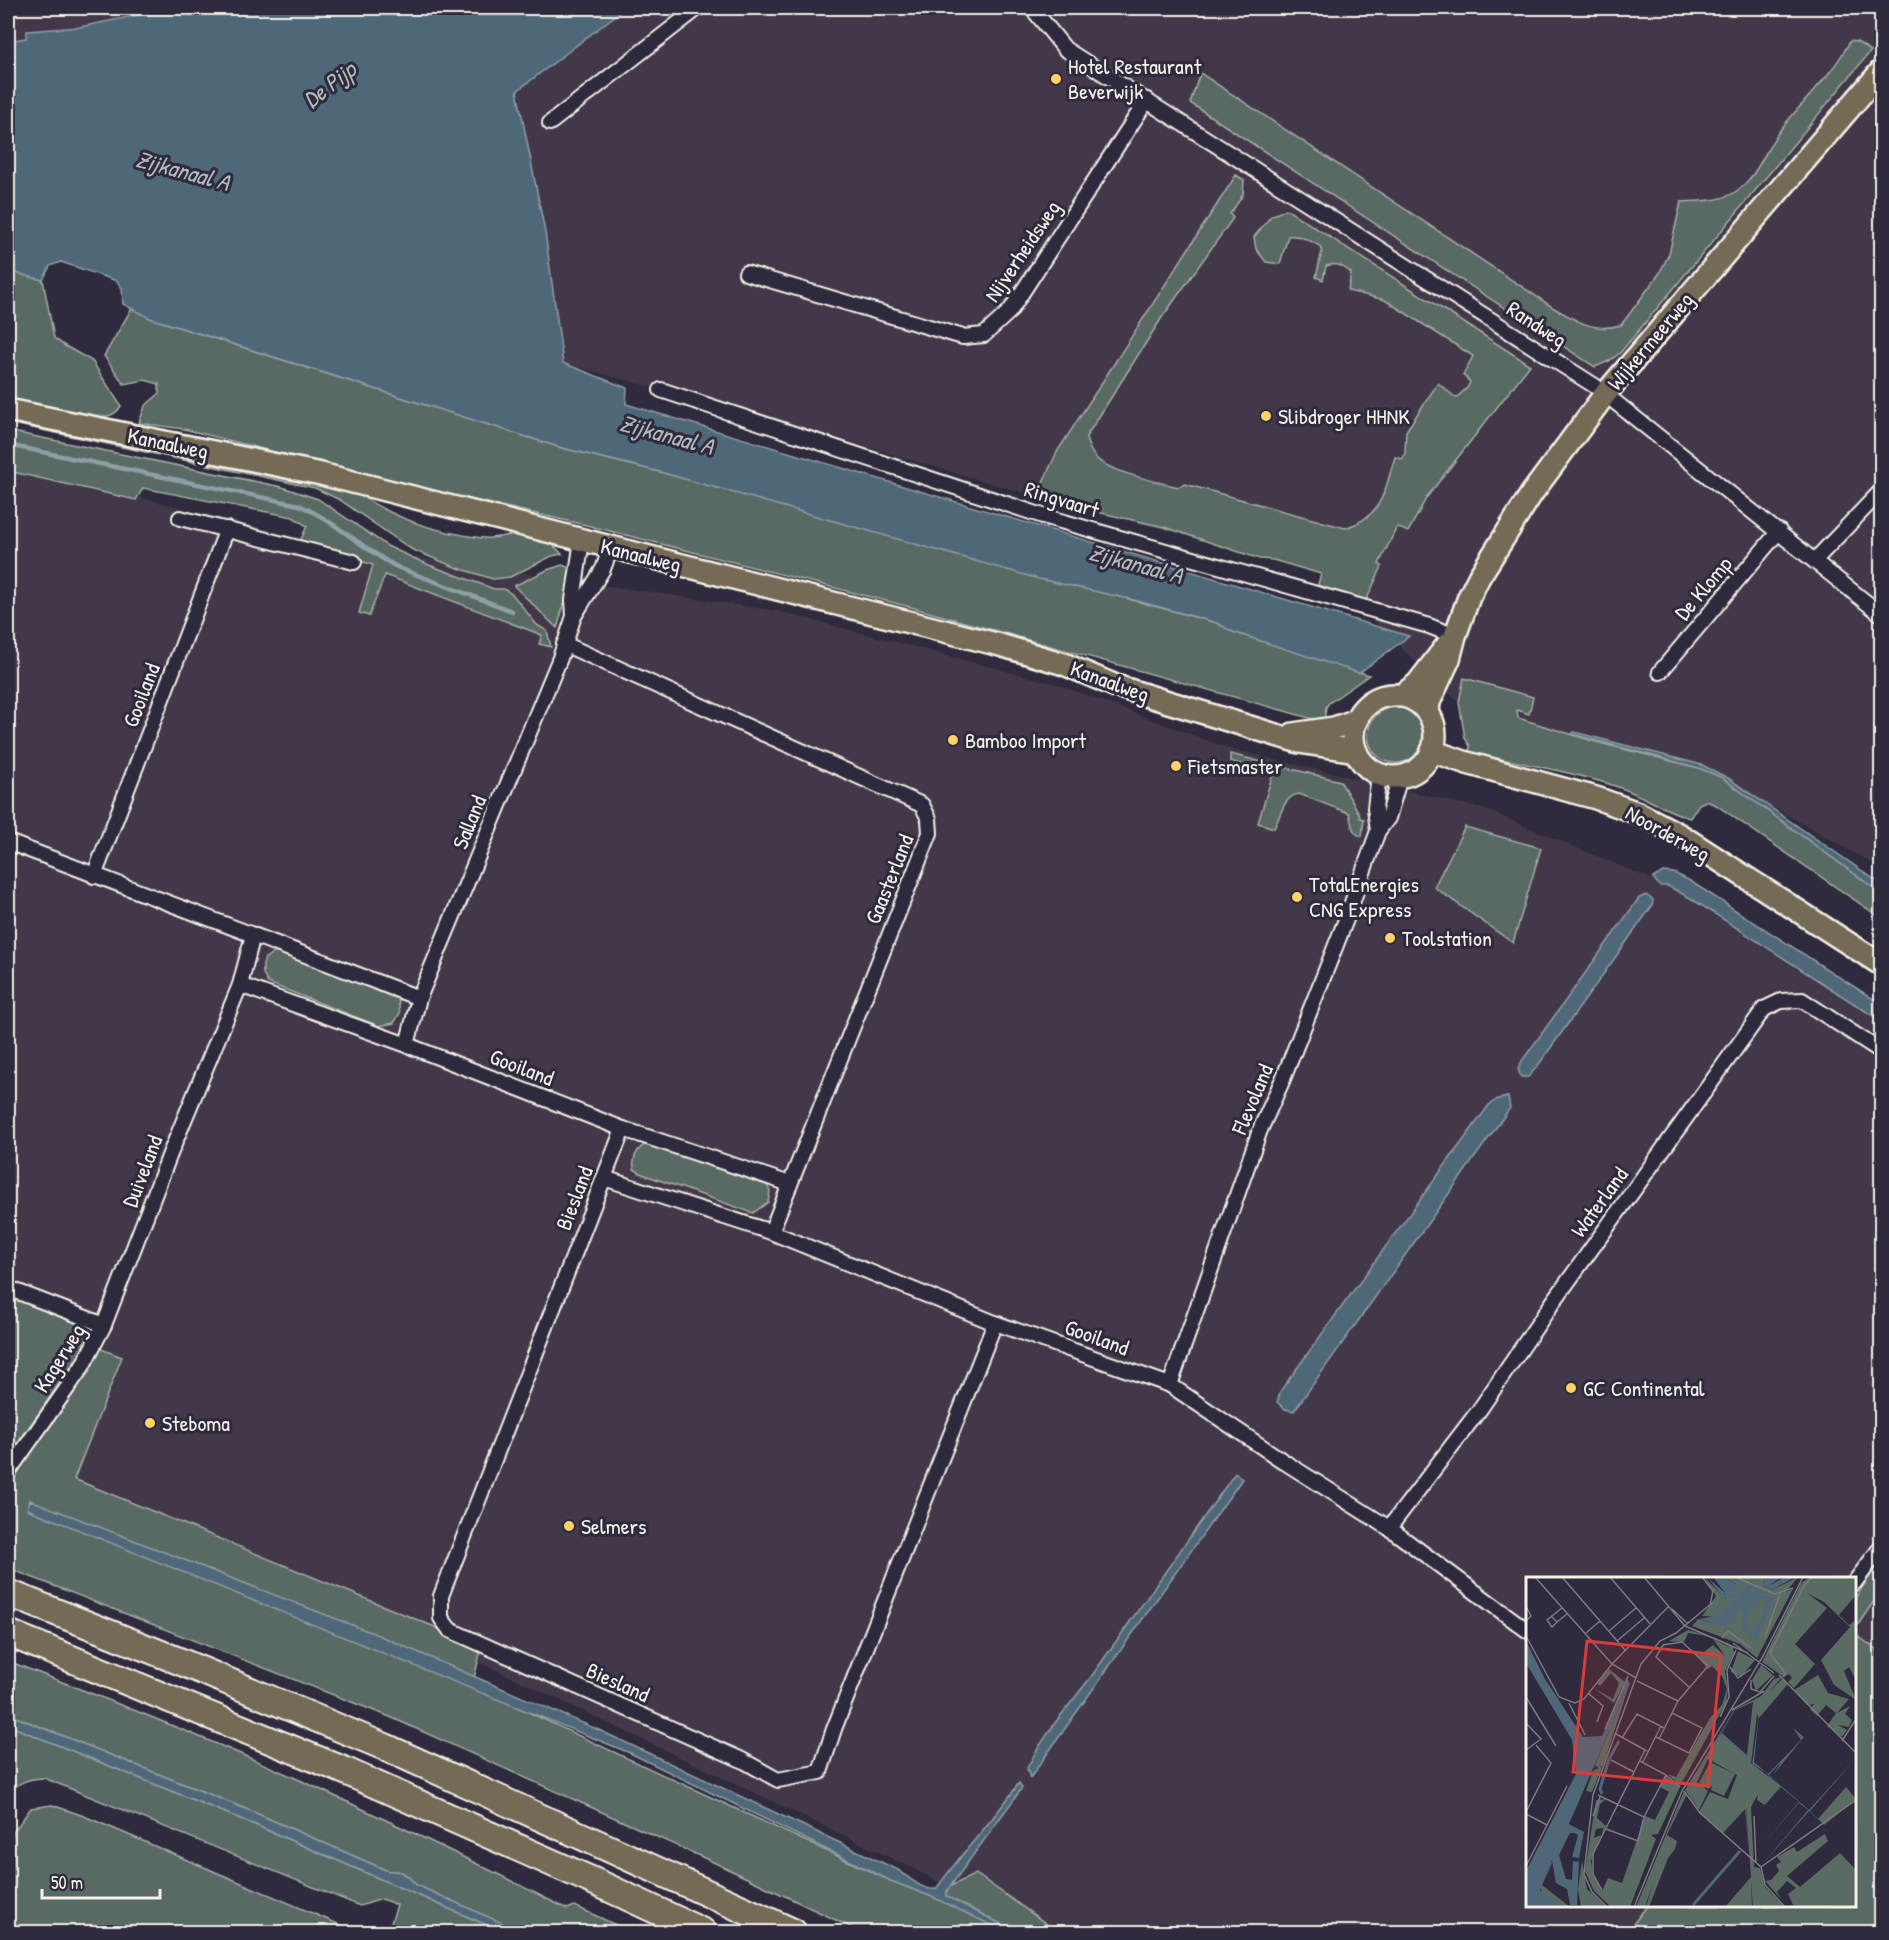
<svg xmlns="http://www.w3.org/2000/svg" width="1889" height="1940" font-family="'Patrick Hand',sans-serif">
  <rect width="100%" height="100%" fill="#2f2a3d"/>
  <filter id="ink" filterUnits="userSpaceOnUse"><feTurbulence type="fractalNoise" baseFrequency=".0167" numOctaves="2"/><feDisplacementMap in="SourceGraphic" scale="12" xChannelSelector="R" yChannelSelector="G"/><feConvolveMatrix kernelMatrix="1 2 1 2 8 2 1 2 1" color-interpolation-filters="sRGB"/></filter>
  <g filter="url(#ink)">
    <g fill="#433948" fill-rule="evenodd">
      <polygon points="8,8 173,8 80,27 27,31 26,38 8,41"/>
      <polygon points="414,8 1881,8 1881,868 1714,774 1459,702 1316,568 1038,497 792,425 563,363"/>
      <path d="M8,470L83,483L324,544L778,611L1059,685L1230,749L1484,809L1668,886L1881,1022V1932L1644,1911L1627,1932H1033L910,1867L503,1673L37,1476L8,1471ZM1528,1578H1854V1906H1528Z"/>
    </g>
    <g fill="#596b63" stroke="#a6aea6" stroke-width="1.5">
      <path d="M1850,41L1857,42L1871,51L1620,353L1609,361L1595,367L1190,103L1200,73L1554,308C1577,321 1593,333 1621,325L1659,274L1669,254L1681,202C1698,201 1720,202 1735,192C1758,177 1765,149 1781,129C1804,100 1833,74 1850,41Z"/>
      <path d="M1236,175L1244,180L1243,195L1230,214L1233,218L1161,319L1086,437C1087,444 1091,453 1096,458C1109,472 1158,482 1178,487L1185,484L1345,528C1383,516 1384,492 1395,457L1403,459L1405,453L1406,431L1438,383L1456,398L1467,388L1470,382L1463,375L1473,356L1385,300L1348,291L1351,273C1343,266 1336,262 1326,266L1323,280L1316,277L1322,251L1321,247C1312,241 1299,234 1288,236L1280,264L1266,262L1256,249L1254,237L1271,216L1286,209L1530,365L1427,497L1408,532L1397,527L1379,564L1382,566L1364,605L1321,589L1318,584L1321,574L1273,560L1260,559L1164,527L1101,513L1102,508L1043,493L1041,486L1057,452Z"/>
      <path d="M8,271L43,280L54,338L65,346L92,361L121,406C118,411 116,413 111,415C90,422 32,405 8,401Z"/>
      <polygon points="132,308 150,318 562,448 660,472 1217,623 1233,632 1369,675 1329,703 1326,707 1324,722 914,608 586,525 385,480 184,429 139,423 145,406 159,394 159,384 145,380 124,384 104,356"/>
      <path d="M8,416L351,489C386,514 421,528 463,535C471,536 482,539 491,538C526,534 535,525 562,554L552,556L510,577L493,579L455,567L411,549L340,500L315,488L8,423Z"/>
      <polygon points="8,431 282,487 318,499 389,547 429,565 494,589 504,589 513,595 537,625 547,631 551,647 539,644 542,635 385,575 369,616 359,613 373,565 300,541 307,526 293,517 143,488 136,500 8,471"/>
      <polygon points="562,565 570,568 570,584 557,628 514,586 547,570"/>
      <path d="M1464,678L1533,697L1529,714L1517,710L1518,718L1596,742L1699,768L1721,777L1881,893V918L1716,805L1706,801L1699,804L1690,818C1665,811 1643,795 1618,787C1570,771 1518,763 1469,752L1470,746L1465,738L1459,702Z"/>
      <circle cx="1396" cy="735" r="28"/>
      <path d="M1230,754L1340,781L1359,813L1360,818L1364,819L1362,836C1351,834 1352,823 1349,813L1299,794C1283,796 1281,816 1274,828L1258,823L1273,773L1230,761Z"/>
      <polygon points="1465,827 1541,848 1513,943 1434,887"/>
      <path d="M282,952L392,994L398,999L400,1013L394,1023L379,1026L268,983C262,974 261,969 265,958L274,953Z"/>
      <path d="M653,1142L767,1185L770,1191L768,1202L753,1213L642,1174L634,1169C632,1155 639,1145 653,1142Z"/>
      <polygon points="8,1287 80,1317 85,1327 83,1350 8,1457"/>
      <polygon points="101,1349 122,1357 74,1479 452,1634 481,1650 472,1686 891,1881 930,1896 976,1874 1058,1932 861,1932 713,1862 390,1717 8,1568 8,1486 74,1393"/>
      <polygon points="1881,1560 1881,1591 1855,1629 1855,1598"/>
      <polygon points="1855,1634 1881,1653 1881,1932 1627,1932 1647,1906 1854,1906"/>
      <path d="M8,1661C103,1698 200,1735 293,1777C386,1819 477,1863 567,1909L575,1906L631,1932H522L416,1885C407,1874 402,1870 388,1871L251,1811L8,1714Z"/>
      <path d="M8,1725L253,1824L503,1932H388L397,1905L382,1899L360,1906L44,1778C30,1778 14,1783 8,1796Z"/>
      <polygon points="52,1805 84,1816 338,1924 353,1932 8,1932 8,1846 14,1831 31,1808"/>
    </g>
    <g fill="#4f6779" stroke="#919ea5" stroke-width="1.5">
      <polygon points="173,8 625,8 517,91 545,232 563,363 627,388 626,404 1409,636 1359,673 1233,632 1217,623 1134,600 1039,579 660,472 562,448 150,318 123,304 122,288 117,281 61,262 50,266 43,280 8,271 8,41 26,38 27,31 80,27"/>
      <polygon points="1574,732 1702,765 1728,778 1881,884 1881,893 1721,777 1699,768 1572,734"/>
      <polygon points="1663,872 1674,873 1690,881 1881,1004 1881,1021 1690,898 1668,886 1660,886 1653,878"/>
      <polygon points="1646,895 1653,900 1652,906 1537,1067 1528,1077 1521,1077 1518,1069 1522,1061 1639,898"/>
      <polygon points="1508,1097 1510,1108 1294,1411 1285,1409 1277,1402 1281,1390 1489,1105 1498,1099"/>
      <polygon points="1235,1473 1242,1479 1030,1778 1027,1768 1037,1750 1055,1723 1091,1677"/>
      <path d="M30,1500L378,1635L601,1731L898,1870C909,1877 922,1891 936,1889C962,1852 994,1820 1019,1783L1022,1788L947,1891L946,1896L1003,1925L1013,1932H1006L930,1896L891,1881L630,1753L27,1509Z"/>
      <path d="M8,1714L251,1811L388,1871C402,1870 407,1874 416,1885L522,1932H503L253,1824L8,1725Z"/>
    </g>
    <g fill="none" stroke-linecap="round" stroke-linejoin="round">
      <path stroke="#919ea5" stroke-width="4.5" d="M8,445L299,505C335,521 364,550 399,568L512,611"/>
      <g stroke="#f4f1e8" stroke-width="18">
        <g id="minor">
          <polyline points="1032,8 1065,49 1595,386 1882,615"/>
          <polyline points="550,123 698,8"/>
          <polyline points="746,273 963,337 984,335 1010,311 1147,100"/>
          <polyline points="661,390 1043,516 1429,626 1455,636"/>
          <polyline points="180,518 354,562"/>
          <polyline points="1815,560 1882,490"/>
          <polyline points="574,616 573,600 582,540"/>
          <polyline points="564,644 922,805 929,819 930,833 771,1232"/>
          <polyline points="1660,672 1779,531"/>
          <polyline points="1378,831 1375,808 1379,775"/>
          <polyline points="8,842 419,998"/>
          <polyline points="94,876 227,529"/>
          <polyline points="240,985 407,1045 623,1129 790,1184"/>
          <polyline points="407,1045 419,998 560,658 574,616 603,569 611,547"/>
          <polyline points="623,1129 441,1596 441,1618 450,1630 742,1760 778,1780 820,1772 834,1729 995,1323"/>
          <polyline points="604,1178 771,1232 995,1323 1170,1385 1286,1463 1389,1528 1528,1631"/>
          <polyline points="8,1288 104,1325 170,1154 240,985 253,935"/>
          <polyline points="1170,1385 1260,1130 1283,1079 1345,922 1378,831 1388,818 1400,777"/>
          <polyline points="8,1472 82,1367 104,1325"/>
          <polyline points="1389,1528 1480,1409 1551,1305 1764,1009 1781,1001 1802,1000 1882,1052"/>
          <polyline points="1854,1583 1882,1546"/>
        </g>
      </g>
      <g stroke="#f4f1e8" stroke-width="26">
        <g id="primary">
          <polyline points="8,410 321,474 1000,645 1064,664 1116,686 1299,742 1356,751"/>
          <circle cx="1394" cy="736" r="41"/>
          <polyline points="1401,696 1418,683 1448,644"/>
          <polyline points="1428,713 1429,702 1449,659 1455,636 1469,597 1479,577 1532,493 1606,393 1882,70"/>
          <polyline points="1293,734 1334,728 1357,720"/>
          <polyline points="1432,751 1467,763 1596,798 1638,813 1680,835 1882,965"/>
        </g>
      </g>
      <g stroke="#f4f1e8" stroke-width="30">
        <g id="motorway">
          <polyline points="8,1593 179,1661 385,1747 793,1932"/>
          <polyline points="8,1633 343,1770 602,1885 703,1932"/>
        </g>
      </g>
      <use href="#minor" stroke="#2f2a3d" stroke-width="14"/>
      <use href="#primary" stroke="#756b55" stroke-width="21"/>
      <use href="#motorway" stroke="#756b55" stroke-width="26"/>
    </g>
  </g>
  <g fill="#ffd166" stroke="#2f2a3d" stroke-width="2">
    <circle cx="1056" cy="79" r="6"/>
    <circle cx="1266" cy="416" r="6"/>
    <circle cx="953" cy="740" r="6"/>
    <circle cx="1176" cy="766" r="6"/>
    <circle cx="1297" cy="897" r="6"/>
    <circle cx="1390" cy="938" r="6"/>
    <circle cx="1571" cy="1388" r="6"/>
    <circle cx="150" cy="1423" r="6"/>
    <circle cx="569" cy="1526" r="6"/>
  </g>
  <g text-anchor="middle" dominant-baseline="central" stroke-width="6" stroke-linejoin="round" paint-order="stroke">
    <g font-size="22" fill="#f4f1e8" stroke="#2f2a3d" text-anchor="start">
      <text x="1068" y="66">Hotel Restaurant<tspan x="1068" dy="25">Beverwijk</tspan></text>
      <text x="1278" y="416">Slibdroger HHNK</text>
      <text x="965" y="740">Bamboo Import</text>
      <text x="1188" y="766">Fietsmaster</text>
      <text x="1309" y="884">TotalEnergies<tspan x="1309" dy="25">CNG Express</tspan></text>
      <text x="1402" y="938">Toolstation</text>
      <text x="1583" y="1388">GC Continental</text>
      <text x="162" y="1423">Steboma</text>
      <text x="581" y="1526">Selmers</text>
    </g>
    <g font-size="22" fill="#f4f1e8" stroke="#2f2a3d">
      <text transform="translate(1022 251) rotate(-56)">Nijverheidsweg</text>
      <text transform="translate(1537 324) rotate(33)">Randweg</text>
      <text transform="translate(1650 341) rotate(-50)">Wijkermeerweg</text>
      <text transform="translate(168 443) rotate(12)">Kanaalweg</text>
      <text transform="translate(1062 499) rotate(17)">Ringvaart</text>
      <text transform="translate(641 555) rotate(14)">Kanaalweg</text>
      <text transform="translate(1703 588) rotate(-50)">De Klomp</text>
      <text transform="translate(1110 681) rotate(20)">Kanaalweg</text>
      <text transform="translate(141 695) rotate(-69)">Gooiland</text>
      <text transform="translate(469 822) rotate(-68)">Salland</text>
      <text transform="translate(1668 833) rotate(29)">Noorderweg</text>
      <text transform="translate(889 879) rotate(-68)">Gaasterland</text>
      <text transform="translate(522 1067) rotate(21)">Gooiland</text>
      <text transform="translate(1252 1099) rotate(-67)">Flevoland</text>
      <text transform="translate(142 1171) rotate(-69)">Duiveland</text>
      <text transform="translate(574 1198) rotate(-69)">Biesland</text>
      <text transform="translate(1599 1202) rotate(-54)">Waterland</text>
      <text transform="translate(1097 1337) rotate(20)">Gooiland</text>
      <text transform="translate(59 1358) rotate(-58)">Kagerweg</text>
      <text transform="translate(618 1682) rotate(24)">Biesland</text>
    </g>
    <g font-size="24" font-style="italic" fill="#b2babc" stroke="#2f2a3d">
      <text transform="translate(329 84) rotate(-38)">De Pijp</text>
      <text transform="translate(183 170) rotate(15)">Zijkanaal A</text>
      <text transform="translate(667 434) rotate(15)">Zijkanaal A</text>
      <text transform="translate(1136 563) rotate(15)">Zijkanaal A</text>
    </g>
  </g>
  <g transform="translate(1526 1577)">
    <rect width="330" height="330" fill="#2f2a3d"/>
    <path d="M178,0L200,22L210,7L198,0H239L237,8L246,13L272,0L260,15L267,12L231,81L214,67L166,49L172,42L186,46L191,40L176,39L190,19ZM284,0H330V18L313,38L323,48L328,44L330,48V103L323,90L318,94L330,123L308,108L295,83L324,50L298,25L281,16L301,31L269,67L289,87L268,111L262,105L266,101L263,97L258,100L236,85L275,6ZM162,53L187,60L203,67L207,70L208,76L199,94L202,112L200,126L154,209L142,197L150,200L184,141L196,128L201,112L196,99L186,89L182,92L165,72L174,78L187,68L199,79L187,62L205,71L191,62L176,58L162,56L158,65L143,64ZM212,74L229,83L215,100L205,95ZM235,88L247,98L230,114L226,103ZM83,92L99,105L88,126L68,111L87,122L93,106L85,96L74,109L71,107ZM292,98L302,116L323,122L311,136L324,129L319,137L326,143L323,150L312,148L321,153L316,160L301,149L310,136L300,128L291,139L284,132L288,127L281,128L268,113ZM256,100L243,115L256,102L262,107L233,141L231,137L225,186L255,209L239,228L231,223L232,217L225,230L228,290L234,291L239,310L258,330H227L225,303L226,330H199L225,300L220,231L197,256L173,235L184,215L202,222L211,198L182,182L171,205L182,214L173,233L159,213L208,133L235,119L248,102ZM227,125L221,179L194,157L209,133ZM104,105L77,189L73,190H76L66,215L60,214L67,194L73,191L69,188ZM184,185L209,197L198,219L185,213L186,209L182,212L173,206ZM139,199L154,210L132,257L125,258L130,262L104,330H85L68,314L59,294L70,223L80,222L74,227L71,241L80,249L76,257L77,251L70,252L68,261L75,258L65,284L67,298L76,314L82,301L96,306L119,239L129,243L143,215L134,210ZM320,210L330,222L298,248L292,242ZM158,214L161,217L141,258L151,264L149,272L142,281L123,330H120L128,303L119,330H110ZM41,254L16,308L44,330H37L17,318L14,309ZM299,257L302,264L261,299L274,310L314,276L330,293V329L268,330L262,317L270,311L261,304L251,315L255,322L239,304L245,303L253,294L250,288L255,285L251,280L268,270L271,275ZM56,284L61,312L80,330H55L52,312Z" fill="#596b63" fill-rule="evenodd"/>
    <path d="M181,0L199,16L187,0H198L210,7V18L220,7L209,3L205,0L221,7L196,35L178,38L196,34L208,21H198ZM239,0H256L242,9L259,0H269L246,13L237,8ZM224,8L239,14L219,27L200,49L234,68L204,51L173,42L195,38ZM233,18L248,21L239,43L235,41L240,22L235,21L222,34V53L227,55L234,44L238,45L230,63L217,54L216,33ZM0,64L19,102L57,160L76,159L101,102L104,106L43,247L58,255L53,281L46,280L52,258L49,256H44L33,278L40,302L46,303L47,284L53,285L51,328H44L41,312L30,306L26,283L14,313L37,330H0V294L50,197L46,163L0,86ZM226,137L218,206L223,278L219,232L197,256L219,231L218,206L220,179L194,158L163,215L171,225L173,233L162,215L180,181L203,143L196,156L221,178ZM233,138L228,185L242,197L275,163L267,151L278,160L247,198L255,185L243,198L283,233L330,181L284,234L298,248L283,234L235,289L282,233L273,226L234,270L273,225L255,210L245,220L255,209L246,201L239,208L245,201L237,193L225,206L236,193L226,187Z" fill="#4f6779"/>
    <path fill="none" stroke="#4f6779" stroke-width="3" d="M76,217L74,212L83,182L93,164M167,328L214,274"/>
    <path fill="none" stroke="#7e7a81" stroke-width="1.5" d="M9,0L86,87L110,101M36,0L99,73M84,0L125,48M118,0L159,49M176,0L187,14L184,28M209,0L249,17L267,11M0,29L5,39L0,44M146,32L162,47M26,40L31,45L41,37M31,45L26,50L21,43L36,31M159,49L222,76M83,54L110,31M60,56L74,44M0,59L33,120L49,126L58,122L86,87L143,29M239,60L254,17M196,61L202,54L225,71M91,64L118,41M207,66L248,96M204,90L212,101L225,92M253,98L330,176M257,100L259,96L244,76L279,7L287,0M225,103V112L234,115L248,99M111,104L152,124M62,116L77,129L71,145M0,120L30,169M43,126L59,158M206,133L238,114M194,140L203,120L201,93L210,73M0,146L15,162L0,173M79,152L102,99M90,157L121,174M130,160L163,176L176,151L146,136M96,161L111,137L138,151M133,162L152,124L182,89L156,65L137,68L130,80L163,110M316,164L330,142M85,183L108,195M117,185L135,149M140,198L154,210M158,214L174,236L235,290L239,308L259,330M72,218L118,240M0,235L25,186L10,168M0,237L21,248M67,239L74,220M228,239L230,286M80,252L112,264L118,240L140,198L114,184M0,289L41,209M235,290L330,223M76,313L67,297V277L119,173M81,330L66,315L58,297L67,218L115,87L134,64L150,56L186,26M108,330L156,214L236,81L277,0"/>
    <path fill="#d93c3b" fill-opacity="0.15" stroke="#d93c3b" stroke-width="3" d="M61,64L195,78L182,209L47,195Z"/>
    <rect width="330" height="330" fill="none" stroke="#f4f1e8" stroke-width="3"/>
  </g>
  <rect width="1889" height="1940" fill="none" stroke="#2f2a3d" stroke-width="30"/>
  <rect x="15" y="15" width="1859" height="1910" fill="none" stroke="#f4f1e8" stroke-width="2" filter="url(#ink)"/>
  <path d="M42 1889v9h118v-9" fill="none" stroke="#f4f1e8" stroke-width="3"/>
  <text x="51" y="1889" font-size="18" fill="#f4f1e8" stroke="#2f2a3d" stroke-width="4.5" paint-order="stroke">50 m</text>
</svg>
